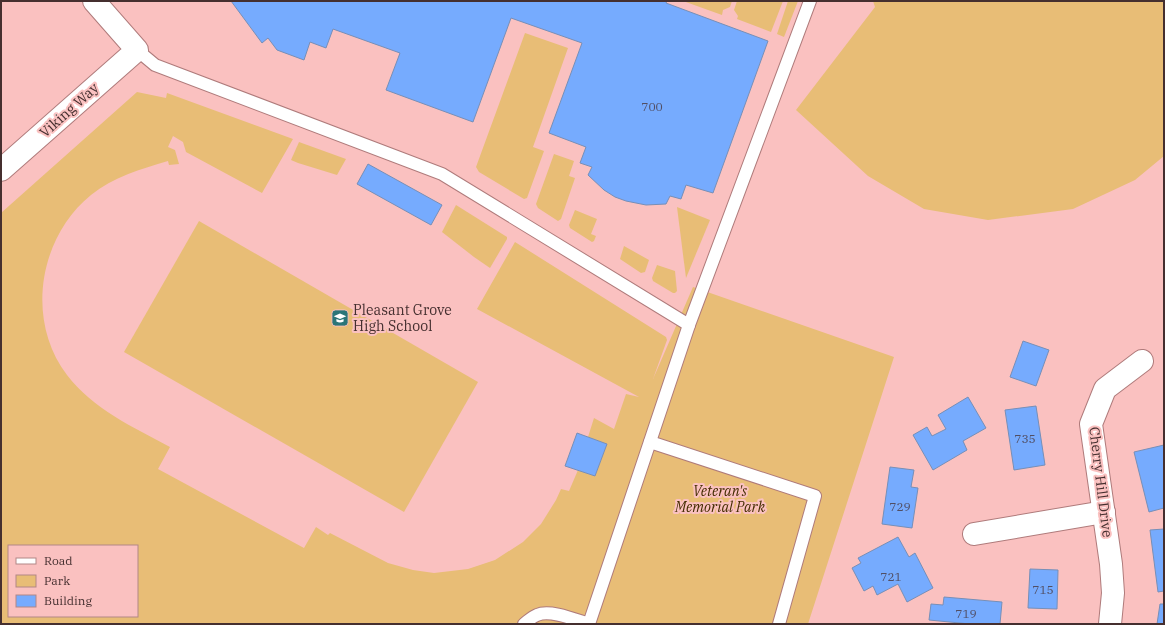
<svg xmlns="http://www.w3.org/2000/svg" width="1165" height="625" font-family="'IBM Plex Serif',serif">
  <rect width="100%" height="100%" fill="#fac1c0"/>
  <g fill="#e8bd76" fill-rule="evenodd">
    <polygon points="683,1 732,1 730,7 723,10 722,15"/>
    <polygon points="737,1 783,1 771,32 737,19 738,16 734,10"/>
    <polygon points="788,1 798,1 784,37 777,34"/>
    <polygon points="873,1 1164,1 1164,156 1135,180 1073,209 988,220 924,209 868,176 796,110 875,7"/>
    <polygon points="525,33 568,48 533,147 544,151 527,198 524,199 479,172 476,167"/>
    <path d="M137,92L166,98L167,93L293,139L262,193L186,152L183,142L173,136L168,147L175,150L179,164L169,165L168,161C141,169 113,177 91,195C39,237 25,320 67,375C93,409 133,427 170,447L158,469L304,548L316,527L328,535L330,533L388,563L413,570L434,573L468,569L495,560L523,542L541,524L556,500L561,489L569,491L578,470L595,476L607,444L588,437L594,418L614,429L626,394L639,397L477,309L515,242L666,337L667,340L653,379L693,287L894,357L808,624H1V213ZM9,546H137V616H9Z"/>
    <polygon points="299,142 346,159 337,175 298,163 291,160"/>
    <polygon points="554,154 574,161 569,176 575,178 561,219 558,221 538,208 536,204"/>
    <polygon points="456,205 507,237 507,239 490,268 474,257 442,232"/>
    <polygon points="677,207 710,220 686,278"/>
    <polygon points="575,210 597,219 591,234 596,236 594,241 592,242 570,228 569,225"/>
    <polygon points="199,221 478,382 404,512 124,352"/>
    <polygon points="624,246 649,260 645,272 641,273 620,259"/>
    <polygon points="657,265 675,271 677,291 675,293 673,293 653,281 652,278"/>
  </g>
  <g fill="#76abfe" stroke="#778fb7">
    <polygon points="231,1 667,1 666,3 768,41 713,193 686,185 681,199 670,196 666,204 646,205 626,201 615,197 604,190 588,175 592,167 580,163 586,147 549,133 582,43 511,18 473,122 386,90 400,53 333,29 326,48 310,42 304,60 277,50 268,38 262,43"/>
    <polygon points="368,164 442,205 431,225 357,184"/>
    <polygon points="1023,341 1049,350 1036,386 1010,377"/>
    <polygon points="968,397 986,428 963,441 967,450 933,470 913,435 927,427 932,436 946,429 938,415"/>
    <polygon points="1036,406 1045,465 1014,470 1005,410"/>
    <polygon points="577,433 607,444 595,476 565,466"/>
    <polygon points="1164,445 1164,508 1149,512 1134,452"/>
    <polygon points="890,467 914,470 911,487 918,488 912,528 882,524"/>
    <polygon points="1164,529 1164,591 1158,592 1150,530"/>
    <polygon points="898,537 909,557 915,553 933,588 907,602 898,584 877,595 873,586 864,591 852,568 861,563 858,558"/>
    <polygon points="1030,569 1058,570 1057,609 1028,608"/>
    <polygon points="944,597 1002,602 1000,624 970,624 929,620 931,604 943,605"/>
    <polygon points="1160,604 1164,604 1164,624 1157,624"/>
  </g>
  <g fill="none" stroke-linecap="round" stroke-linejoin="round">
    <g stroke="#af7b7b" stroke-width="14">
      <g id="lane">
        <polyline points="137,50 155,65 442,174 689,325"/>
        <polyline points="650,442 815,496 779,624"/>
        <path d="M524,624C528,621 532,617 537,615C550,609 576,620 589,624"/>
        <polyline points="589,624 689,325 810,1"/>
      </g>
    </g>
    <g stroke="#af7b7b" stroke-width="24">
      <g id="street">
        <polyline points="1,170 137,50 94,1"/>
        <polyline points="974,534 1104,512"/>
        <polyline points="1110,624 1113,593 1111,564 1091,424 1105,389 1142,361"/>
      </g>
    </g>
    <use href="#lane" stroke="#fff" stroke-width="12"/>
    <use href="#street" stroke="#fff" stroke-width="22"/>
  </g>
  <defs>
    <g id="school-square" transform="scale(0.9)"><rect x="-9" y="-9" width="18" height="18" rx="4" fill="#2b7578" stroke="#fac1c0"/><path d="M0-5L7-2L0 1L-7-2ZM-4 1L0 2.5L4 1V4Q0 6-4 4Z" fill="#fff"/></g>
  </defs>
  <g fill-rule="evenodd">
    <use href="#school-square" x="340" y="318"/>
  </g>
  <g text-anchor="middle" dominant-baseline="central" stroke-width="4" stroke-linejoin="round" paint-order="stroke">
    <g font-size="12" fill="#514e63">
      <text x="652" y="106">700</text>
      <text x="1025" y="438">735</text>
      <text x="900" y="506">729</text>
      <text x="891" y="576">721</text>
      <text x="1043" y="589">715</text>
      <text x="966" y="613">719</text>
    </g>
    <g font-size="14" fill="#452f2f" stroke="#fac1c0">
      <text transform="translate(69 110) rotate(-42)">Viking Way</text>
      <text transform="translate(1101 482) rotate(83)">Cherry Hill Drive</text>
    </g>
    <g font-size="14" fill="#452f2f" stroke="#fac1c0" text-anchor="start">
      <text x="353" y="310">Pleasant Grove<tspan x="353" dy="16">High School</tspan></text>
    </g>
    <g font-size="14" font-style="italic" fill="#442d01" stroke="#fac1c0">
      <text x="720" y="491">Veteran's<tspan x="720" dy="16">Memorial Park</tspan></text>
    </g>
  </g>
  <rect width="1165" height="625" fill="none" stroke="#452f2f" stroke-width="4"/>
  <rect x="8" y="545" width="130" height="72" fill="#fac1c0" stroke="#b28786"/>
  <rect x="16" y="558" width="20" height="6" fill="#ffffff" stroke="#b28786"/>
  <text x="44" y="565" font-size="12" fill="#452f2f">Road</text>
  <rect x="16" y="575" width="20" height="12" fill="#e8bd76" stroke="#b28786"/>
  <text x="44" y="585" font-size="12" fill="#452f2f">Park</text>
  <rect x="16" y="595" width="20" height="12" fill="#76abfe" stroke="#b28786"/>
  <text x="44" y="605" font-size="12" fill="#452f2f">Building</text>
</svg>
